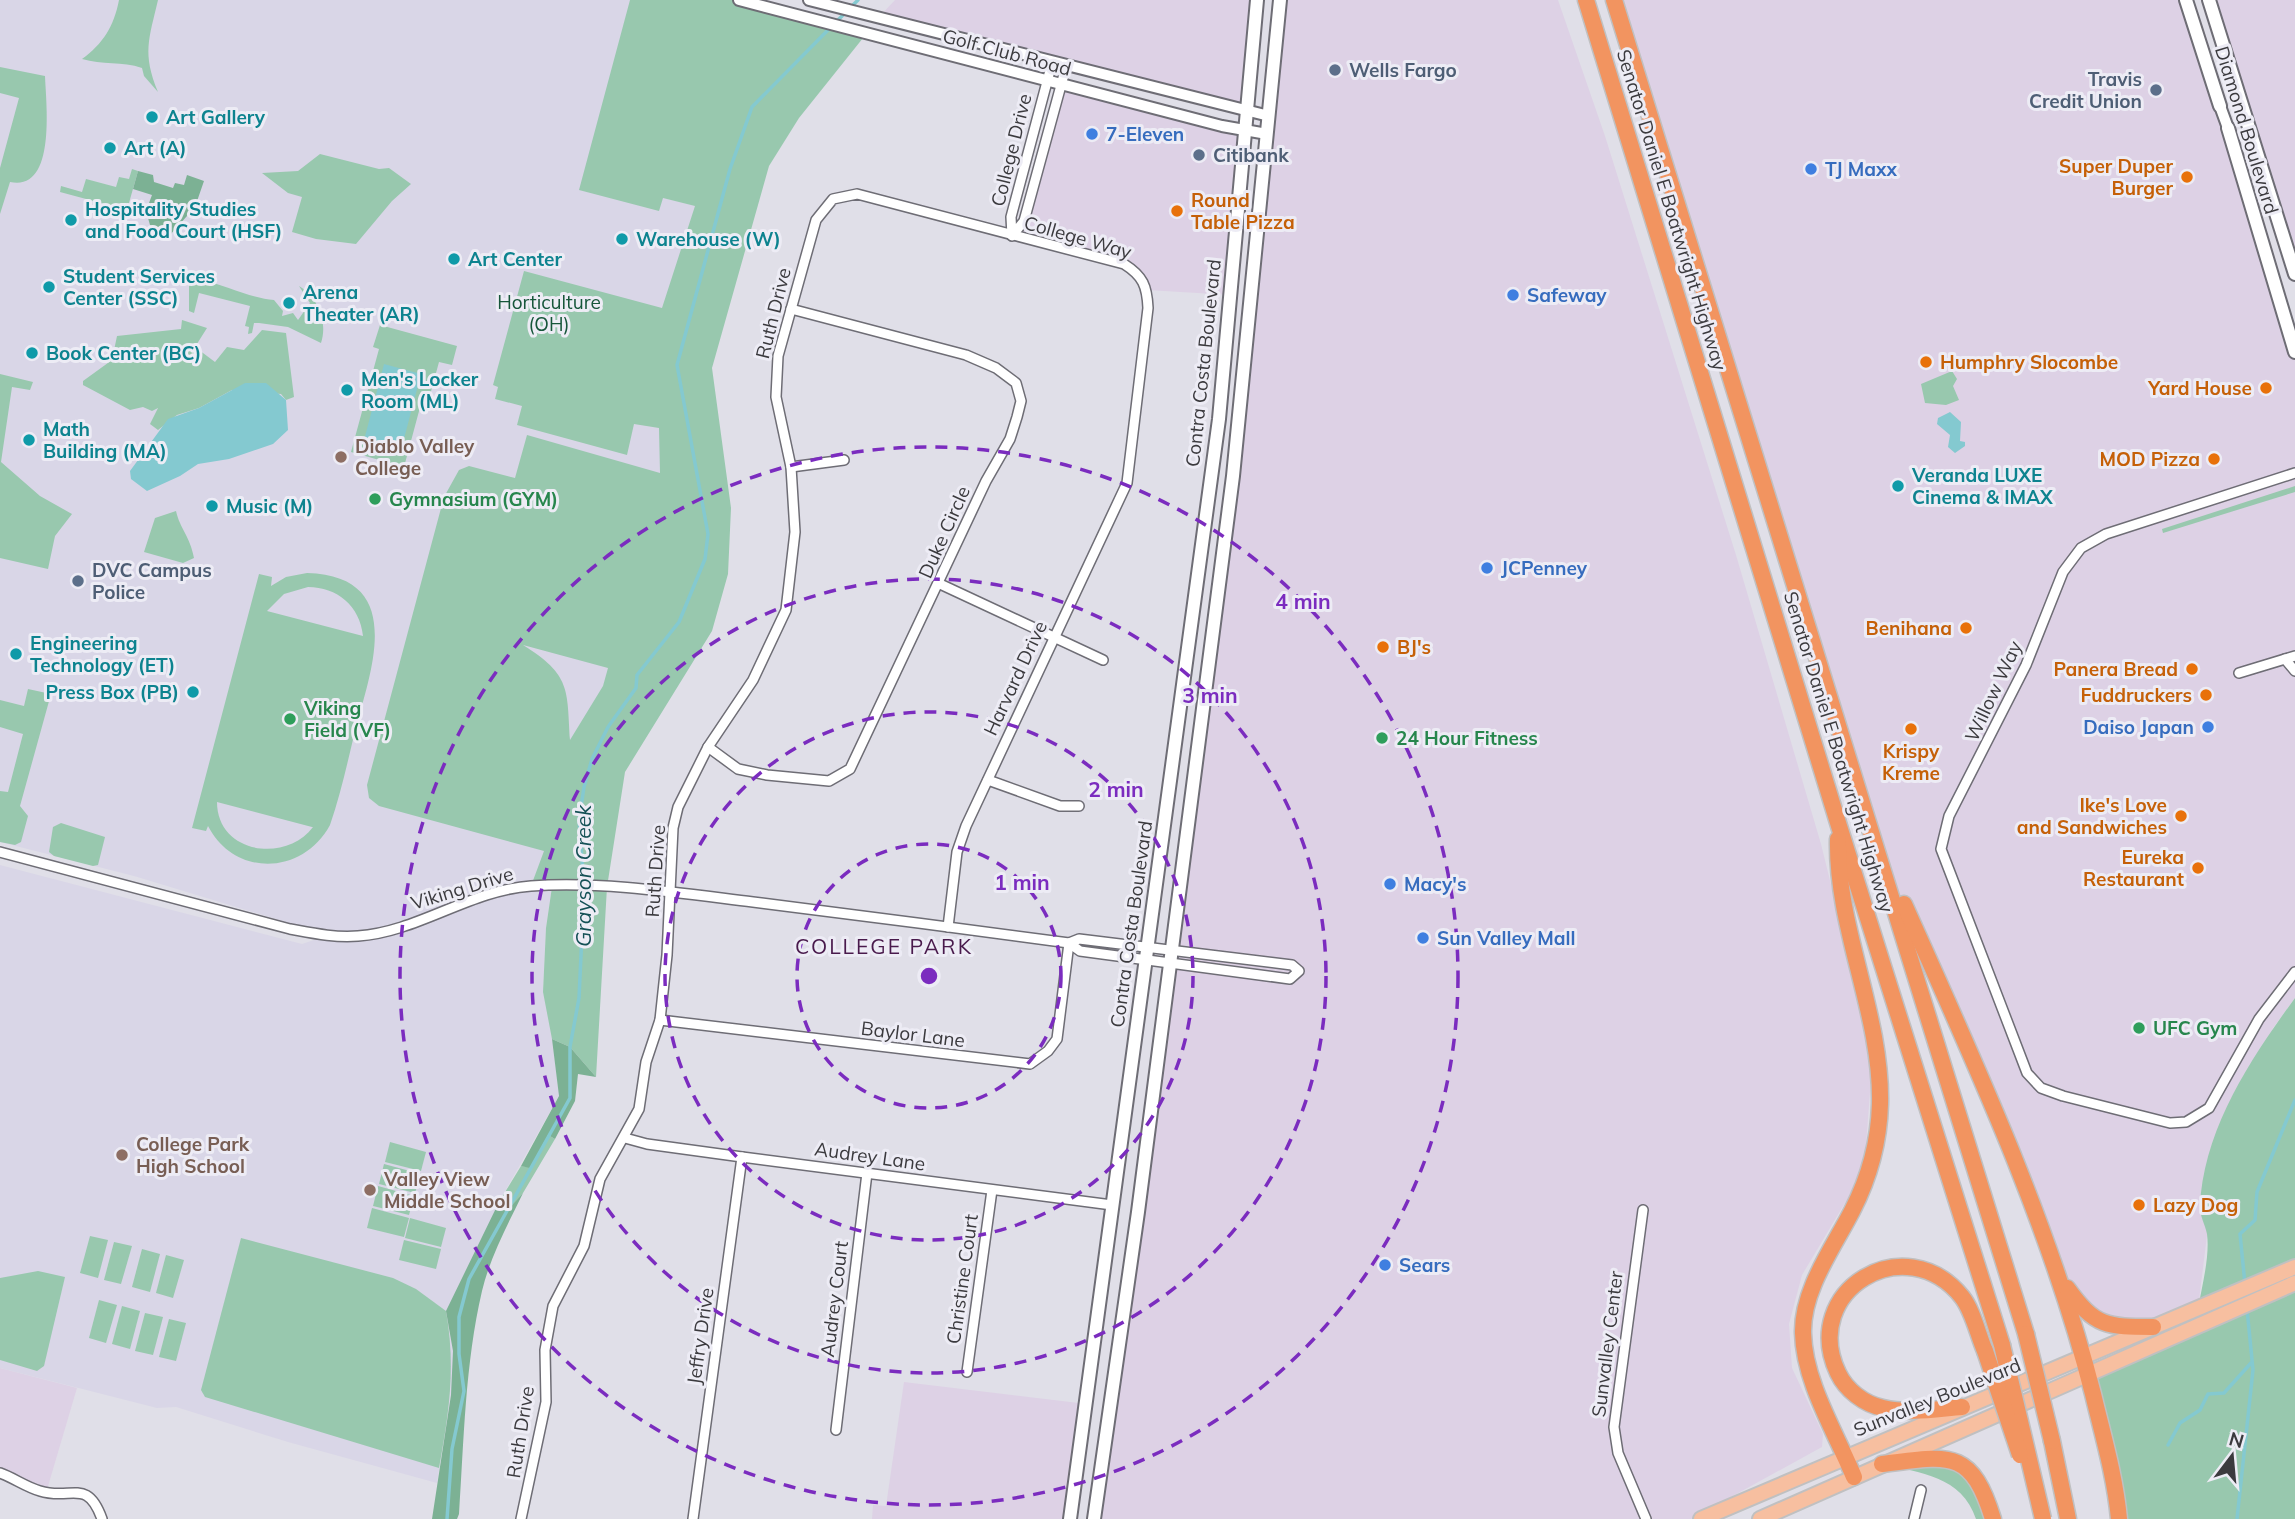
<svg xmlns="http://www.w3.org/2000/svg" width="2295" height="1519" font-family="Mulish,sans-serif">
  <rect width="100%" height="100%" fill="#e0dfe8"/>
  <g fill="#ddd1e5">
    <polygon points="895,0 1257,0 1247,112 878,18"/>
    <polygon points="1280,0 1558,0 1605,136 1736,555 1821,844 1862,1010 1871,1079 1865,1159 1848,1198 1802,1275 1789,1324 1792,1368 1823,1434 1822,1447 1691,1519 1094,1519 1233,476"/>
    <polygon points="1614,0 2186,0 2295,352 2295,998 2273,1028 2207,1235 2198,1309 2153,1327 2109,1327 2061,1279 1949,1005 1877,844"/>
    <polygon points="2209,0 2295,0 2295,274"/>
    <polygon points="1062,84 1245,131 1231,295 1147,290 1135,271 1012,236 1024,221"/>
    <polygon points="0,1368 77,1388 46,1493 0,1473"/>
    <polygon points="904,1382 1087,1404 1070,1519 872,1519 873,1505 886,1506"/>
  </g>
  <polygon fill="#d9d6e7" points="0,0 739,0 669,336 696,533 552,887 546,928 543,992 550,1017 559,1096 499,1202 451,1395 437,1483 288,1442 176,1407 157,1408 0,1368 0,865 302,944 329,935 134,876 0,842"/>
  <g fill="#98c8ae" fill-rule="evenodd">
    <path d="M119,0H158C149,39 142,53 158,92L144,76L142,68C122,61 102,65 82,59C103,44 114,26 119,0Z"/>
    <path d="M630,0H739L867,33L799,118L769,166L712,368L731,508L728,574L712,631L625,772L607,887L596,1077L570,1047L552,1039L543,992L546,928L552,887L531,886L544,851L379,806L369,798L367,785L444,497L459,470L469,466L515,478L527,435L660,473L659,428L634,424L627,455L517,425L522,406L495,399L498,387L493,385L524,271L662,308L695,206L663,198L659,211L579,190ZM523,645L608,668L603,686L570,740C567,689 571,675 523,645Z"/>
    <path d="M0,67L45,76C46,103 57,192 10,182L0,214V168L19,98L0,93Z"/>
    <polygon points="320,154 379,169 389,168 411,184 392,201 356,244 316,239 292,232 302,197 288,193 262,173 298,171"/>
    <polygon points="132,169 138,171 127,210 60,192 61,186 82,192 86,179 116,187 119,177 129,179"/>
    <path d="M202,280C225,285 253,299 274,300L283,311L282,316L293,313L298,320L310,303L299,286C318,298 328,321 321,343L288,327L259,323H254L252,333L248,334L249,327L245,326L250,306L199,293L194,313L189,311V284Z"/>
    <polygon points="182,320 207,328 195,347 215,362 227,347 244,350 262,330 286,333 294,397 286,400 281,394 232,390 199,408 177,415 158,430 150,424 158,408 152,411 143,407 130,410 83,385 83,381 112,360 117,336 181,329"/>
    <polygon points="380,325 457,346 452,365 439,362 430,395 422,400 404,467 351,452 379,349 373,347"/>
    <polygon points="1952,371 1957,379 1953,386 1959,400 1946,405 1925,403 1921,384"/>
    <polygon points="0,374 33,382 30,390 12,387 1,462 40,496 72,514 55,536 48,569 0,558"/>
    <polygon points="2295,486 2295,492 2163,533 2162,529"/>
    <path d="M176,511C180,529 190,536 194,558L183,563L144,552L155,518Z"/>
    <path d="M307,573C406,576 372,668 356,727C348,760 341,793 330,825C303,875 235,878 208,826L206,831L192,828L259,574L272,577L271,586L286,577ZM308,587C337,587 360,606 363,636L267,611L284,594ZM217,802L312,827H313C285,864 217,853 217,802Z"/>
    <polygon points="28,689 51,694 20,806 28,816 21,842 15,845 0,842 0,791 8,792 23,734 0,727 0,700 24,706"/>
    <polygon points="61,823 105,837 98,865 93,866 54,856 49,852 53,827"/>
    <path d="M2295,998V1267L2198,1309C2202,1286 2210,1256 2207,1234C2205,1224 2200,1217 2200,1207C2203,1130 2251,1058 2295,998Z"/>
    <polygon points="548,1135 555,1139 523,1193 506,1213 499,1202 521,1166 530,1167"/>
    <polygon points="390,1142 426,1152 421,1171 385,1162"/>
    <polygon points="384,1164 421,1174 415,1193 379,1184"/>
    <polygon points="378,1186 414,1196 409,1215 373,1206"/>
    <polygon points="372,1208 409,1218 404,1237 367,1228"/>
    <polygon points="410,1218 446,1228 441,1247 405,1238"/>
    <polygon points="90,1236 108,1240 98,1278 80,1273"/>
    <path d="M241,1238L393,1278L416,1289L446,1311C456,1368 449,1412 439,1468L205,1397L201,1390Z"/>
    <polygon points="404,1240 441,1249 436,1269 399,1260"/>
    <polygon points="114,1242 132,1246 121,1284 104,1280"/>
    <polygon points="142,1249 160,1254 150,1292 132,1287"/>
    <polygon points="166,1255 184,1260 173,1298 156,1293"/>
    <polygon points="38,1271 65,1277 44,1366 37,1371 0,1360 0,1278"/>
    <polygon points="2295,1283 2295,1519 2119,1519 2088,1374"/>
    <polygon points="99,1300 117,1305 106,1343 89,1338"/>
    <polygon points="122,1306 140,1311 130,1349 112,1344"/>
    <polygon points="145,1313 163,1317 153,1355 135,1351"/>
    <polygon points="169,1319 186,1323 176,1361 159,1357"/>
    <path d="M1954,1461L1993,1519H1976C1962,1476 1920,1473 1882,1464Z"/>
  </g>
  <g fill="#7cb194">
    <polygon points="138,171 153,175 154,182 173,188 175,183 184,185 187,175 204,181 195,207 170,235 150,225 146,211 152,195 133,189"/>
    <polygon points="552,1039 570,1047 596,1077 578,1074 575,1101 555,1139 548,1135 530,1168 521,1166 559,1096"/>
    <path d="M523,1193C508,1224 490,1257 482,1291C465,1364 464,1440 459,1514L457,1519H432L451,1395L453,1351L446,1311L499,1202L506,1212Z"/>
  </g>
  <g fill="#84c9d0">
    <polygon points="384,364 421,374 400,454 363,444"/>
    <polygon points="245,383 266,383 286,400 288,430 273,444 229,459 198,464 180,476 147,491 131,479 130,471 168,419 199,408"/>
    <polygon points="1950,412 1961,422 1960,441 1965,442 1965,446 1955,453 1948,447 1950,435 1937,424 1938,418"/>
  </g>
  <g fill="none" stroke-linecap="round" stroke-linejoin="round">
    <g stroke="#84c9d0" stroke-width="3.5">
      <polyline points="837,21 858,0"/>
      <polyline points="2245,1284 2240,1234 2255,1220 2257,1192 2295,1100"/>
      <polyline points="2168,1445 2180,1423 2200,1410 2208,1394 2224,1393 2251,1363"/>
      <polyline points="447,1519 452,1449 464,1391 459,1354 459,1317 469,1279 570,1098 570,1047 579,998 582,934 586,914 579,820 584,787 592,759 608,727 636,688 637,675 679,622 705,559 708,534 677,365 730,169 752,107 831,27"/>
      <polyline points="2237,1519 2253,1370 2247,1309"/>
    </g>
    <g stroke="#6e6d75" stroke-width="12">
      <g id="minor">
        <polyline points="1052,63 1011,217 1012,236 1024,221 1066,67"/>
        <polyline points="791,467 844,460"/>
        <polyline points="2295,473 2106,534 2081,548 2063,572 2026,665 1949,816 1941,849 2027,1073 2041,1088 2063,1096 2170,1123 2186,1122 2209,1108 2259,1019 2295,972"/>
        <polyline points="940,584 1103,660"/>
        <polyline points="2285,659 2295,671"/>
        <polyline points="2239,673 2295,656"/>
        <polyline points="708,747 738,769 767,775 829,781 850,769 986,481 1010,439 1017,417 1021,401 1016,383 996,368 966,355 791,309"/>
        <polyline points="988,780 1060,806 1079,806"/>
        <path d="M0,852L290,929C312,933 335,938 358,936C418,932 470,890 531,886C604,881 680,893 753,902C858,915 964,929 1069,943L1080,951L1290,979L1299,971L1292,965L1079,939L1069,943"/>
        <polyline points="660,1020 1030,1064 1048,1051 1057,1039 1069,943"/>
        <polyline points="625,1138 647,1144 742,1157 1112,1205"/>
        <polyline points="1643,1210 1614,1427 1618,1453 1646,1519"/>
        <polyline points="967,1372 992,1190"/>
        <polyline points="836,1430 867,1173"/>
        <path d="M0,1473C14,1478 26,1487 40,1491C71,1501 87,1477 102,1519"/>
        <path d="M521,1519L546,1402L545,1350L553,1306L584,1246L600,1179L639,1109L646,1062L660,1020L667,955L673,828L678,807L708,747L753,680L786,610L795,532L791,467L776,397L778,356L816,220L833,199L857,194L1124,264C1143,276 1147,286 1148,308L1127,483L966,826L957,852L948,927"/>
        <polyline points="693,1519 742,1157"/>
        <polyline points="1914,1519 1921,1490"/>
      </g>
    </g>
    <g stroke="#6e6d75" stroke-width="14">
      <g id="tertiary">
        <polyline points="739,0 1222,126 1267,134"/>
        <polyline points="809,0 1269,116"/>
        <polyline points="2220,106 2228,128"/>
      </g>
    </g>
    <g stroke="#6e6d75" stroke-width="16">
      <g id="secondary">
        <polyline points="2186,0 2220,106"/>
        <polyline points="2209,0 2295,274"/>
        <polyline points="2228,128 2295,352"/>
        <polyline points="1070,1519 1219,419 1257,0"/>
        <polyline points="1094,1519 1138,1212 1233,476 1280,0"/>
      </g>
    </g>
    <g stroke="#c0c0c1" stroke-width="18">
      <g id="primary">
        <polyline points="1701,1519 2295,1267"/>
        <polyline points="1760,1519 2295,1283"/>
      </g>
    </g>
    <g stroke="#c0c0c1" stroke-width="19">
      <g id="motorway">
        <polyline points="1586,0 1839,826 2002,1345"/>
        <polyline points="1614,0 2026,1334"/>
        <path d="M1838,839C1836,929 1882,1014 1880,1104C1879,1142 1869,1178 1852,1211C1833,1248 1802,1290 1803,1333C1804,1382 1836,1433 1854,1477"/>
        <path d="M1904,904C1975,1063 2050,1225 2093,1394C2103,1436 2115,1476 2119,1519"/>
        <path d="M2067,1288C2095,1327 2107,1327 2153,1327"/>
        <path d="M1962,1407C1936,1409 1909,1414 1883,1408C1864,1404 1846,1390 1838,1373C1799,1290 1906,1227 1962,1297C1973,1311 1978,1335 1985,1351"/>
        <polyline points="2052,1441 2068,1519"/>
        <path d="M1882,1464C1948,1456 1971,1447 1993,1519"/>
      </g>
    </g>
    <use href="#minor" stroke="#fff" stroke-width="9"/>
    <use href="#tertiary" stroke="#fff" stroke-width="10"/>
    <use href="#secondary" stroke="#fff" stroke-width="12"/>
    <use href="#primary" stroke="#f7bfa0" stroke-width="14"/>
    <use href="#motorway" stroke="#f29460" stroke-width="16"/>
    <g stroke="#c0c0c1" stroke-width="19" stroke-linecap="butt">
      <g id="motorway-bridge">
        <polyline points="2026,1334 2052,1441"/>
        <polyline points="2002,1345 2043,1519"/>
        <polyline points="1985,1351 2020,1455"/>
      </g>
    </g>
    <use href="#motorway-bridge" stroke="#f29460" stroke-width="16"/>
  </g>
  <g fill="none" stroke="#7b2cbf" stroke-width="3.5" stroke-dasharray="12 9">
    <circle cx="929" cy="976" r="132"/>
    <circle cx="929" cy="976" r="264"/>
    <circle cx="929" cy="976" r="397"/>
    <circle cx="929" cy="976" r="529"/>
  </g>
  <g fill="#5c6f8a" stroke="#edecf5" stroke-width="2.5">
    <circle cx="1335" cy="70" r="7"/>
    <circle cx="2156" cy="90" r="7"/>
    <circle cx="1199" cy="155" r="7"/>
    <circle cx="78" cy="581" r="7"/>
  </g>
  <g fill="#0f9aa8" stroke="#edecf5" stroke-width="2.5">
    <circle cx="152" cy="117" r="7"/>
    <circle cx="110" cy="148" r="7"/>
    <circle cx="71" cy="220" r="7"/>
    <circle cx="622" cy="239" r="7"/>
    <circle cx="454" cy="259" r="7"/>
    <circle cx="49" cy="287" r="7"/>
    <circle cx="289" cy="303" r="7"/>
    <circle cx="32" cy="353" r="7"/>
    <circle cx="347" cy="390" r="7"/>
    <circle cx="29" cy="440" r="7"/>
    <circle cx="1898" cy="486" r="7"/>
    <circle cx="212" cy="506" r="7"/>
    <circle cx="16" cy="654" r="7"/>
    <circle cx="193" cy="692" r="7"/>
  </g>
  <g fill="#3f7fe0" stroke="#edecf5" stroke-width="2.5">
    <circle cx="1092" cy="134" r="7"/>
    <circle cx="1811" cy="169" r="7"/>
    <circle cx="1513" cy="295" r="7"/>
    <circle cx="1487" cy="568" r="7"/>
    <circle cx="2208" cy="727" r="7"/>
    <circle cx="1390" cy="884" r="7"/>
    <circle cx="1423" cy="938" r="7"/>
    <circle cx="1385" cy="1265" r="7"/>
  </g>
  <g fill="#e8710a" stroke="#edecf5" stroke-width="2.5">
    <circle cx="2187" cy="177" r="7"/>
    <circle cx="1177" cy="211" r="7"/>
    <circle cx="1926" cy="362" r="7"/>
    <circle cx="2266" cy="388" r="7"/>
    <circle cx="2214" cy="459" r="7"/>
    <circle cx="1966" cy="628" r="7"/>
    <circle cx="1383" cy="647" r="7"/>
    <circle cx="2192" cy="669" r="7"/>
    <circle cx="2206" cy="695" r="7"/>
    <circle cx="1911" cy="729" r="7"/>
    <circle cx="2181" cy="816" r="7"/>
    <circle cx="2198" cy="868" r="7"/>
    <circle cx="2139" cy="1205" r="7"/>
  </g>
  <g fill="#8d6e63" stroke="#edecf5" stroke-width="2.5">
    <circle cx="341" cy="457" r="7"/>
    <circle cx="122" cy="1155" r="7"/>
    <circle cx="370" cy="1190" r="7"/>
  </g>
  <g fill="#2e9e5b" stroke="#edecf5" stroke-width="2.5">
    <circle cx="375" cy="499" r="7"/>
    <circle cx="290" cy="719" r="7"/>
    <circle cx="1382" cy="738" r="7"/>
    <circle cx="2139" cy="1028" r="7"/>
  </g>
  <g text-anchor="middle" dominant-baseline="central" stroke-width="6" stroke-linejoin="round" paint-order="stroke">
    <g font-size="19" fill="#3b3a3e" stroke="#edecf5">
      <text transform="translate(1007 52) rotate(15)">Golf Club Road</text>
      <text transform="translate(2247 130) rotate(73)">Diamond Boulevard</text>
      <text transform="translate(1011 150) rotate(-76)">College Drive</text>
      <text transform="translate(1672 210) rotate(73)">Senator Daniel E Boatwright Highway</text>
      <text transform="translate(1078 237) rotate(16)">College Way</text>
      <text transform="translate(773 313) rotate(-76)">Ruth Drive</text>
      <text transform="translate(1203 363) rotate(-84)">Contra Costa Boulevard</text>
      <text transform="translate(944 532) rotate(-66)">Duke Circle</text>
      <text transform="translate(1015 678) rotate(-65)">Harvard Drive</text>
      <text transform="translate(1993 691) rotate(-65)">Willow Way</text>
      <text transform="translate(1839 752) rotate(73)">Senator Daniel E Boatwright Highway</text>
      <text transform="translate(655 871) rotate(-86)">Ruth Drive</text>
      <text transform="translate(462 888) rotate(-17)">Viking Drive</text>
      <text transform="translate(1131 924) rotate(-82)">Contra Costa Boulevard</text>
      <text transform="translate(913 1034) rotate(7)">Baylor Lane</text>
      <text transform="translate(870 1156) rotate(8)">Audrey Lane</text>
      <text transform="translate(962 1279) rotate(-82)">Christine Court</text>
      <text transform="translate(834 1299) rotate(-83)">Audrey Court</text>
      <text transform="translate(700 1336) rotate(-82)">Jeffry Drive</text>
      <text transform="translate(1607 1344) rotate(-83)">Sunvalley Center</text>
      <text transform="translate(1937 1397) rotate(-22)">Sunvalley Boulevard</text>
      <text transform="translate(520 1432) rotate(-81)">Ruth Drive</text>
    </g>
    <g font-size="19" font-weight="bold" fill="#4e5e75" stroke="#edecf5" text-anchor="start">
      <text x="1349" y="70">Wells Fargo</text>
      <text x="2142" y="79" text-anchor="end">Travis<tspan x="2142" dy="22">Credit Union</tspan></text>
      <text x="1213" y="155">Citibank</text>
      <text x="92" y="570">DVC Campus<tspan x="92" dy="22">Police</tspan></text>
    </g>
    <g font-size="19" font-weight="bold" fill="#0d838f" stroke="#edecf5" text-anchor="start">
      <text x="166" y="117">Art Gallery</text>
      <text x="124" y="148">Art (A)</text>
      <text x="85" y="209">Hospitality Studies<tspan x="85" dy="22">and Food Court (HSF)</tspan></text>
      <text x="636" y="239">Warehouse (W)</text>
      <text x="468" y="259">Art Center</text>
      <text x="63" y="276">Student Services<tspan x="63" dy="22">Center (SSC)</tspan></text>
      <text x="303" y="292">Arena<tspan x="303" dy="22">Theater (AR)</tspan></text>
      <text x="46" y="353">Book Center (BC)</text>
      <text x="361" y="379">Men's Locker<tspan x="361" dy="22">Room (ML)</tspan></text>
      <text x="43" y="429">Math<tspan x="43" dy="22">Building (MA)</tspan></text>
      <text x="1912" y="475">Veranda LUXE<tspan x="1912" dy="22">Cinema &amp; IMAX</tspan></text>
      <text x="226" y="506">Music (M)</text>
      <text x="30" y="643">Engineering<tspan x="30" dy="22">Technology (ET)</tspan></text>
      <text x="179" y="692" text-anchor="end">Press Box (PB)</text>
    </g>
    <g font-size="19" font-weight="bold" fill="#366cbe" stroke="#edecf5" text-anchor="start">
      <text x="1106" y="134">7-Eleven</text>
      <text x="1825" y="169">TJ Maxx</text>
      <text x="1527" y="295">Safeway</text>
      <text x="1501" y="568">JCPenney</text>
      <text x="2194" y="727" text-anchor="end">Daiso Japan</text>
      <text x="1404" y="884">Macy's</text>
      <text x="1437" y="938">Sun Valley Mall</text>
      <text x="1399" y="1265">Sears</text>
    </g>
    <g font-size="19" font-weight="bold" fill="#c56008" stroke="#edecf5" text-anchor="end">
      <text x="2173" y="166">Super Duper<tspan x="2173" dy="22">Burger</tspan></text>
      <text x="1191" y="200" text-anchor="start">Round<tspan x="1191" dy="22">Table Pizza</tspan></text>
      <text x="1940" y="362" text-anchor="start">Humphry Slocombe</text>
      <text x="2252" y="388">Yard House</text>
      <text x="2200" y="459">MOD Pizza</text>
      <text x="1952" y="628">Benihana</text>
      <text x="1397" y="647" text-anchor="start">BJ's</text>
      <text x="2178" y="669">Panera Bread</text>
      <text x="2192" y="695">Fuddruckers</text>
      <text x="1911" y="751" text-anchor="middle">Krispy<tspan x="1911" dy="22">Kreme</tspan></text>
      <text x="2167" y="805">Ike's Love<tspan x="2167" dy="22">and Sandwiches</tspan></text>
      <text x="2184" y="857">Eureka<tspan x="2184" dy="22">Restaurant</tspan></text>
      <text x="2153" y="1205" text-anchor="start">Lazy Dog</text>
    </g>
    <g font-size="19" fill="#16563a" stroke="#edecf5">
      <text x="549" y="302">Horticulture<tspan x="549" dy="22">(OH)</tspan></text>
    </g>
    <g font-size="19" font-weight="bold" fill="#785e54" stroke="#edecf5" text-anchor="start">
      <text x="355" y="446">Diablo Valley<tspan x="355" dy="22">College</tspan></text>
      <text x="136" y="1144">College Park<tspan x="136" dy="22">High School</tspan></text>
      <text x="384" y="1179">Valley View<tspan x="384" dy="22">Middle School</tspan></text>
    </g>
    <g font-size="19" font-weight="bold" fill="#27864d" stroke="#edecf5" text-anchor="start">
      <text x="389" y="499">Gymnasium (GYM)</text>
      <text x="304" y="708">Viking<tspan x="304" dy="22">Field (VF)</tspan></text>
      <text x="1396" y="738">24 Hour Fitness</text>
      <text x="2153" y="1028">UFC Gym</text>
    </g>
    <g font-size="21" font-style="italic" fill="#145156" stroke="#edecf5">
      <text transform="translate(583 876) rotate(-90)">Grayson Creek</text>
    </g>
    <g font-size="21" letter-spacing="2" fill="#491a4c" stroke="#edecf5">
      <text x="884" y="946">COLLEGE PARK</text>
    </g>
  </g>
  <circle cx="929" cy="976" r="10" fill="#7b2cbf" stroke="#edecf5" stroke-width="3.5"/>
  <g font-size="21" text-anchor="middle" font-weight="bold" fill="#7b2cbf" stroke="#edecf5" stroke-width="6" stroke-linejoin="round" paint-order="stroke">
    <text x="1303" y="609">4 min</text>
    <text x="1210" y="703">3 min</text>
    <text x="1116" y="797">2 min</text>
    <text x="1022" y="890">1 min</text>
  </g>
  <g transform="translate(2232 1456) rotate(16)" stroke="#edecf5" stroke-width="5" paint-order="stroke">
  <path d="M0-5L12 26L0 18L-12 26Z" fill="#3b3a3e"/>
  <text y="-10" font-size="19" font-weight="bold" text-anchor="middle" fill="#3b3a3e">N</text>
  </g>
</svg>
